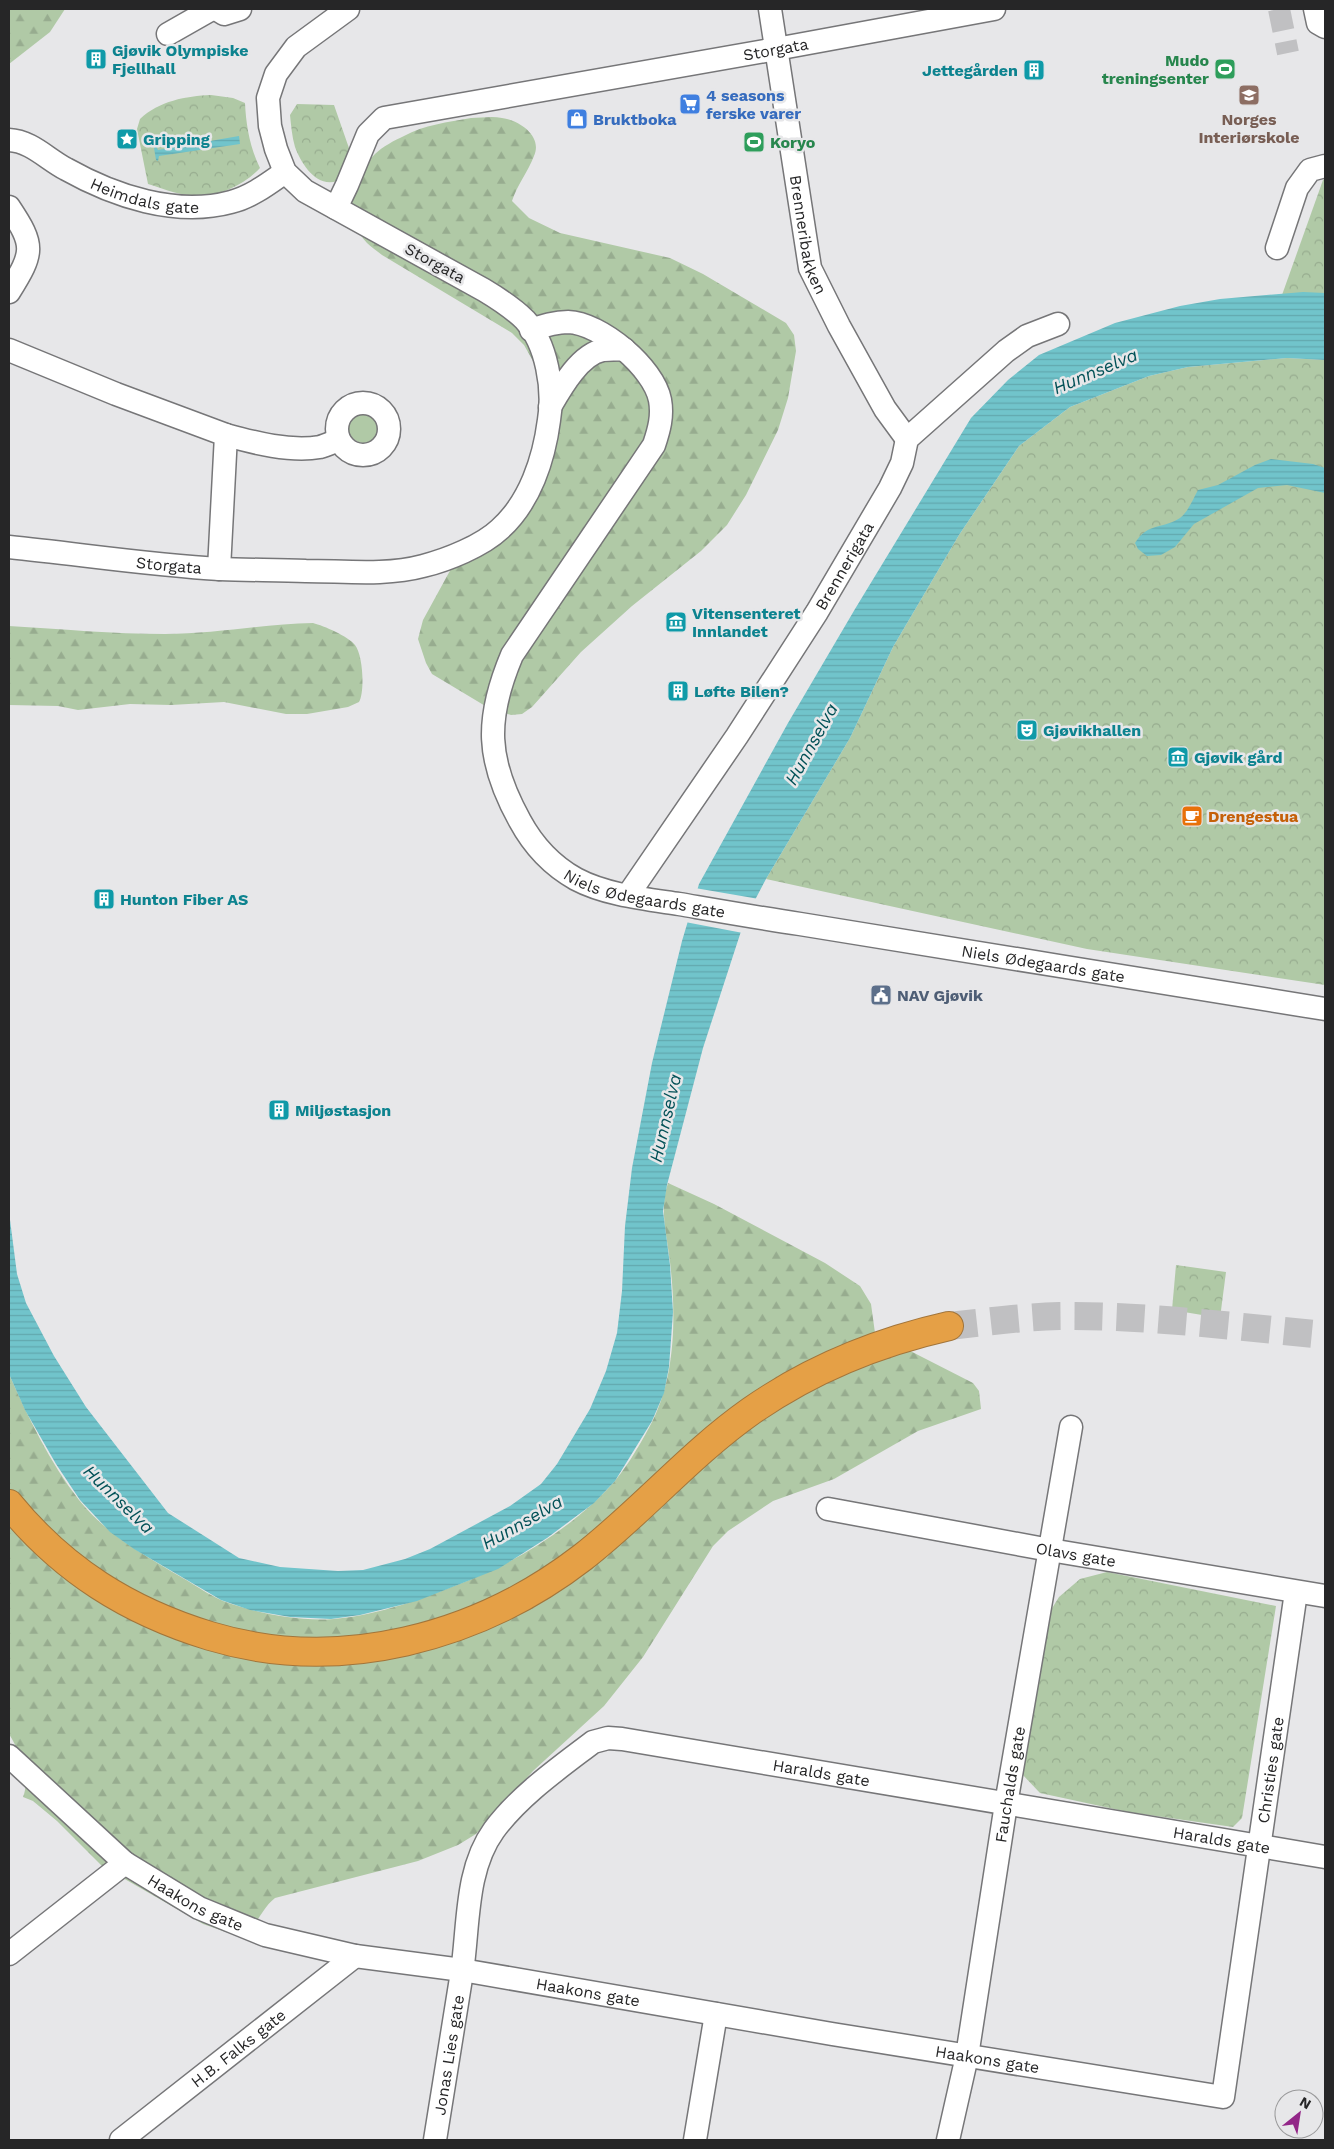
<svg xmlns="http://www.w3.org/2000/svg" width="1334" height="2149" font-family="'Work Sans',sans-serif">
  <defs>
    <pattern id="forest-firs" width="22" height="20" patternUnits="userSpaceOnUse" patternTransform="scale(1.25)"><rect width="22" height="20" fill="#b0c9a6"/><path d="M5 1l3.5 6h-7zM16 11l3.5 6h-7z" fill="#97ac8f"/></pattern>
    <pattern id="park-crowns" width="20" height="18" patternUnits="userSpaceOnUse" patternTransform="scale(1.25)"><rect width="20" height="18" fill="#b0c9a6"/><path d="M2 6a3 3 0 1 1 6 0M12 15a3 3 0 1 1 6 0" fill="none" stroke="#97ac8f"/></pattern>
    <pattern id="water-rules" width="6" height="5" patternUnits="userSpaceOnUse" patternTransform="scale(1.25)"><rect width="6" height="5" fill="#71c4cb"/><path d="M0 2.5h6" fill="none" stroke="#62a8ae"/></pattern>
  </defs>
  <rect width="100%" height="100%" fill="#e7e7e9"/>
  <circle fill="#b0c9a6" cx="364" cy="427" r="16"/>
  <g fill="url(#forest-firs)">
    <polygon points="9,9 65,9 50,32 9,64"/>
    <path d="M471,118C481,118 492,116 502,118C519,120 543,136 534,156C528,172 517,185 512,201L529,218L560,233L670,258L703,274L786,323L794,335L796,351L788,398L778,430L746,495L727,525L701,551L632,606L581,652L532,707L522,714L511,715L487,707L432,674L426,663L418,639L423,620L452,567L501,518L534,462L541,424L538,370L524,345L512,333L382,255C377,251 371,247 367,243C342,217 351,177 375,154C382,147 395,140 404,136C424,125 448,122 471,118Z"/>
    <path d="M313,623C324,626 348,636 355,645C363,655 365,692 359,702L348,707L307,714H286L224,702L171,705L130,704L78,710L58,706L9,705V626C61,629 113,634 165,634C215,634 264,624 313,623Z"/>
    <path d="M668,1183L714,1204L825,1263L860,1286L871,1304L875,1333L973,1383L979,1391L981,1409L918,1431L834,1479L773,1501L728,1531L713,1546L643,1657L604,1706L533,1771L476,1834L458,1845L418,1861L275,1898C261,1909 257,1926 243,1938L203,1924L102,1866L57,1821L33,1801L23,1797C31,1777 20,1752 9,1734V1374C28,1417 50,1463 79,1500C107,1535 144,1555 181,1577C195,1585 209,1595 223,1601C255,1613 300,1622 334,1619C380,1615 424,1598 467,1581C518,1561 576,1525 613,1483C626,1469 644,1438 653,1420C676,1373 676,1313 670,1262C667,1236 659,1208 668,1183Z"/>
  </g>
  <g fill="url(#park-crowns)">
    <path d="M211,95L233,98L245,103C246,125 250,148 260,168C242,187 216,198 189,195C176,194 161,188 148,184L137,129L140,119C159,101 186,96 211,95Z"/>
    <path d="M297,104L334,105L350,151L337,181C316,188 301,163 295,147C292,137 291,125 290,115Z"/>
    <polygon points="1325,179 1325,306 1282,295 1323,180"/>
    <polygon points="1287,358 1325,360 1325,985 1087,949 766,879 850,738 893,647 959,535 1019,446 1070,407 1149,376 1188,367"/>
    <polygon points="1176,1265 1226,1272 1220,1318 1172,1310"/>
    <polygon points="1107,1572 1276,1606 1242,1818 1233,1827 1128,1812 1040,1793 1021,1773 1046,1618 1059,1597 1080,1579"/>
  </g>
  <g fill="url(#water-rules)">
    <polygon points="239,136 240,144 159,156 158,161 156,160 154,148 156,146 158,150"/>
    <polygon points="1303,292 1325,293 1325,360 1287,358 1188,367 1149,376 1070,407 1019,446 959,535 893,647 850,738 766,879 745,919 703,1048 667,1185 663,1211 670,1265 673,1312 669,1367 664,1393 652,1421 615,1481 594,1503 547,1538 498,1569 417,1601 360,1615 331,1619 290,1617 250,1610 221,1600 134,1549 110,1532 80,1500 56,1464 25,1410 9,1374 9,1212 17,1274 26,1303 54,1356 86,1407 168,1513 239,1558 280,1567 338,1571 363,1570 405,1559 430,1549 510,1506 541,1484 557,1464 590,1409 606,1371 617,1333 622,1291 625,1226 632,1168 652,1063 682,941 699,884 788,723 855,609 971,418 1008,380 1039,355 1115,323 1180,306 1220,299"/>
    <path d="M1271,459L1313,464L1325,468V493L1287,485L1258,488L1194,524L1175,547L1161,555L1147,556L1138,549L1135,543C1148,522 1164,529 1180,518C1188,512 1193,499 1198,490L1218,485L1255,465Z"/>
  </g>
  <polygon fill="#e7e7e9" points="695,888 759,899 743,933 685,922"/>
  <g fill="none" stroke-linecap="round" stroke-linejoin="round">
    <polyline stroke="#c0c0c2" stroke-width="22" stroke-dasharray="22 11" stroke-linecap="butt" points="1279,9 1288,53"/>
    <path stroke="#c0c0c2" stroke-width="28" stroke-dasharray="28 14" stroke-linecap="butt" d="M949,1326C986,1322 1022,1317 1059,1316C1148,1315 1237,1327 1325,1335"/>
    <g stroke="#767678" stroke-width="25">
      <g id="street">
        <polyline points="216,9 224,14 240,9"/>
        <path id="s1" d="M770,9L810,268L839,326L885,409L907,439"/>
        <polyline points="1315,9 1318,23 1325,27"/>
        <polyline points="168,34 212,9"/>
        <path id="s2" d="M9,140C31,141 47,159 66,169C114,196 176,217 231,202C251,197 268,184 285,172"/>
        <path d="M9,207C35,246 34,252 9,292"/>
        <path id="s3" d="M336,208L347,185L368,134L384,118L776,49L994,9"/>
        <polyline points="1277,248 1297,188 1310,170 1325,166"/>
        <path id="s4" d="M531,330C543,326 555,322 568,322C601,323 654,368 660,400C663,416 659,430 654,445L512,655C485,719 486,760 520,821C533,845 551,865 576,879C606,895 646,899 679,904C720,911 760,918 800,924C975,953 1150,980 1325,1009"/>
        <polyline points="9,350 116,394 226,435 219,569"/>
        <circle cx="363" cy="429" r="26"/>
        <path d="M550,407C561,388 580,354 603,350C610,349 617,350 624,349"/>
        <path d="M226,435C255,443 290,452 320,447C327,445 333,442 339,440"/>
        <path id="s5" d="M9,547C79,554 149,565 220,569C248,570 277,570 306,571C344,571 386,576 423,566C447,560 482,546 500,529C530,502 544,459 549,420C554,389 547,344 525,320C513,308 499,299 484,290L305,191L285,172L276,149L270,126L268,98L276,74L296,47L348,9"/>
        <path id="s6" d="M628,895L737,736L817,612L890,488L902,463L907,439L1006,351L1027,336L1058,324"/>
        <path id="s7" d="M828,1509L1050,1550L1325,1596"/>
        <path id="s8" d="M9,1756L125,1863L199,1908L265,1935L355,1956L462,1970L832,2034L1223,2097L1296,1592"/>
        <polyline points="9,1954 125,1863"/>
        <path id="s9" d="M121,2140L355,1956"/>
        <path id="s10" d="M435,2140C444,2084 453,2028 462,1972C469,1925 465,1870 494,1830C520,1795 559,1768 593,1742L608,1738L622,1739L1325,1857"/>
        <polyline points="695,2140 716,2014"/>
        <path id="s11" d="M948,2140L967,2056L1006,1804L1071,1427"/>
      </g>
    </g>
    <g stroke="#a2753b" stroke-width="30">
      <path id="highway" d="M9,1504C63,1570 128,1611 210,1636C339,1675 478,1638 583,1557C642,1511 690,1454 751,1411C811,1369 878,1342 949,1326"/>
    </g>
    <use href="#street" stroke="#fff" stroke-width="22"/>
    <use href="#highway" stroke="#e5a046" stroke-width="28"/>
  </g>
  <defs>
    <g id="building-square" transform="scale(1.125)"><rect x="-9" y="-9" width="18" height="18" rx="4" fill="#0f9aa8" stroke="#e7e7e9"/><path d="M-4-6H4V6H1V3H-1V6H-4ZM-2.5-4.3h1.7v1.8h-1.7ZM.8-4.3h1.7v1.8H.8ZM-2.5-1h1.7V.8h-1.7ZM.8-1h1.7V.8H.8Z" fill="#fff"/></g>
    <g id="stadium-square" transform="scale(1.125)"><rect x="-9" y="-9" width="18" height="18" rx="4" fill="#2e9e5b" stroke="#e7e7e9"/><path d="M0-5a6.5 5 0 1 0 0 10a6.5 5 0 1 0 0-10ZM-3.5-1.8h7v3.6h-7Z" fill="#fff"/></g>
    <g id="school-square" transform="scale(1.125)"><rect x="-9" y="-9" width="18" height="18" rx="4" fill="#8d6e63" stroke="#e7e7e9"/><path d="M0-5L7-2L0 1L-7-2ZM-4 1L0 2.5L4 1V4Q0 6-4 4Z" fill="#fff"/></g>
    <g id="supermarket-square" transform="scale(1.125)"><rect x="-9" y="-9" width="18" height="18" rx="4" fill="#3f7fe0" stroke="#e7e7e9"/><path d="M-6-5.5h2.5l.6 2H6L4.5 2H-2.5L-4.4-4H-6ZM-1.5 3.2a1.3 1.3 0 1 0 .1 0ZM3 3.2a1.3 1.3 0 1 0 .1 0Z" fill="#fff"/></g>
    <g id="shop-square" transform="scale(1.125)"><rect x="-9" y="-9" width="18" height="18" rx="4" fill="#3f7fe0" stroke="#e7e7e9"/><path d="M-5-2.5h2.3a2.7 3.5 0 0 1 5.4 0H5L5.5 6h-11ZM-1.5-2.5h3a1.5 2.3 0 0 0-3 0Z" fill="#fff"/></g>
    <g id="sight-square" transform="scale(1.125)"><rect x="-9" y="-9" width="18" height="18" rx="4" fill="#0f9aa8" stroke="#e7e7e9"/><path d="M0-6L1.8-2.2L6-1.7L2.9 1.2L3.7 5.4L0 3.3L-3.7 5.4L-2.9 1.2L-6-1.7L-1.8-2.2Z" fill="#fff"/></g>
    <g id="museum-square" transform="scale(1.125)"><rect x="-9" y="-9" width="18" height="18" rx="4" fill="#0f9aa8" stroke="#e7e7e9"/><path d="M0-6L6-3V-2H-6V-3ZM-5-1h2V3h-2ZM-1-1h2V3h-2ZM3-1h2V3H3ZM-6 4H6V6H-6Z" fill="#fff"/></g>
    <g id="theatre-square" transform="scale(1.125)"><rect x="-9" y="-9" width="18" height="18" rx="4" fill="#0f9aa8" stroke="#e7e7e9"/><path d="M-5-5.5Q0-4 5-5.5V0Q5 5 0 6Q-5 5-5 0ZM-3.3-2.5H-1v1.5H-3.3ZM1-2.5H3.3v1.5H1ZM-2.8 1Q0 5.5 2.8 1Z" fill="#fff"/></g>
    <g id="cafe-square" transform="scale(1.125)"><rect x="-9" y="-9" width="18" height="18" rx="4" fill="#e8710a" stroke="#e7e7e9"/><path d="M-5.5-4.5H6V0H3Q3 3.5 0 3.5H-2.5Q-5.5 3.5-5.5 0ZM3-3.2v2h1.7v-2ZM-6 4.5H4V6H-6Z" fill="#fff"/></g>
    <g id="civic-square" transform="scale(1.125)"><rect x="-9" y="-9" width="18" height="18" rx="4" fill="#5c6f8a" stroke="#e7e7e9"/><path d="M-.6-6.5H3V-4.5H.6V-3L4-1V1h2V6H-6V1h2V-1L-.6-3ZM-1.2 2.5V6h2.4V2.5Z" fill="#fff"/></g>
  </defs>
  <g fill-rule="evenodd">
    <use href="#building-square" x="96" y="59"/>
    <use href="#stadium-square" x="1225" y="69"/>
    <use href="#building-square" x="1034" y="70"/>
    <use href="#school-square" x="1249" y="95"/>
    <use href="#supermarket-square" x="690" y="104"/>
    <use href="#shop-square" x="577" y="119"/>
    <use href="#sight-square" x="127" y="139"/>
    <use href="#stadium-square" x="754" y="142"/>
    <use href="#museum-square" x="676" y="622"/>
    <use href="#building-square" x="678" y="691"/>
    <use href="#theatre-square" x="1027" y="730"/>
    <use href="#museum-square" x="1178" y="757"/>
    <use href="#cafe-square" x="1192" y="816"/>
    <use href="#building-square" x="104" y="899"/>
    <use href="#civic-square" x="881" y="995"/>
    <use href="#building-square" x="279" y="1110"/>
  </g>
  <g text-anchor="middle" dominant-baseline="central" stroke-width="5" stroke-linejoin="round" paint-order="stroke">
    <g font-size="16" fill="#262627" stroke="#e7e7e9">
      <text stroke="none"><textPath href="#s3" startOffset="501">Storgata</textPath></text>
      <text stroke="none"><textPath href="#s2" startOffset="149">Heimdals gate</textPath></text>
      <text stroke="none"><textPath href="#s1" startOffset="229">Brenneribakken</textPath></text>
      <text transform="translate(435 263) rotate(29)">Storgata</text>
      <text stroke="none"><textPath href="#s5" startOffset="161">Storgata</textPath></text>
      <text stroke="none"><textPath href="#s6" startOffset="394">Brennerigata</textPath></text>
      <text stroke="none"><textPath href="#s4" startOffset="790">Niels Ødegaards gate</textPath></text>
      <text stroke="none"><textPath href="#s4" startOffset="1195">Niels Ødegaards gate</textPath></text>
      <text stroke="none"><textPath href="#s7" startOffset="252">Olavs gate</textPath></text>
      <text stroke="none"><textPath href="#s8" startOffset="1618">Christies gate</textPath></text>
      <text stroke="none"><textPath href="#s10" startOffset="682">Haralds gate</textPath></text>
      <text stroke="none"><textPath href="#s11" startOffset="361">Fauchalds gate</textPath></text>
      <text stroke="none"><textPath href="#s10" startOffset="1088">Haralds gate</textPath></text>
      <text stroke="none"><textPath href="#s8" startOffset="239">Haakons gate</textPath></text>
      <text stroke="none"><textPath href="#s8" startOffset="644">Haakons gate</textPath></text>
      <text stroke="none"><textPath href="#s9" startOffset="149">H.B. Falks gate</textPath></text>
      <text stroke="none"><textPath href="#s10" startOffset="86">Jonas Lies gate</textPath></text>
      <text stroke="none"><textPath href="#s8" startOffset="1049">Haakons gate</textPath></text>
    </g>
    <g font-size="16" font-weight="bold" fill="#0d838f" stroke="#e7e7e9" text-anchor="start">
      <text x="112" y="50">Gjøvik Olympiske<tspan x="112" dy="18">Fjellhall</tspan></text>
      <text x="1018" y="70" text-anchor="end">Jettegården</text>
      <text x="143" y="139">Gripping</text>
      <text x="692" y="613">Vitensenteret<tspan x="692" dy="18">Innlandet</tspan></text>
      <text x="694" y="691">Løfte Bilen?</text>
      <text x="1043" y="730">Gjøvikhallen</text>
      <text x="1194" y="757">Gjøvik gård</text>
      <text x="120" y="899">Hunton Fiber AS</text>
      <text x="295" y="1110">Miljøstasjon</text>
    </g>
    <g font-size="16" font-weight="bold" fill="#27864d" stroke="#e7e7e9" text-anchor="end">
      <text x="1209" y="60">Mudo<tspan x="1209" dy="18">treningsenter</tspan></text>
      <text x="770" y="142" text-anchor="start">Koryo</text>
    </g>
    <g font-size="16" font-weight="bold" fill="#366cbe" stroke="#e7e7e9" text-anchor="start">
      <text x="706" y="95">4 seasons<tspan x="706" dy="18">ferske varer</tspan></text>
      <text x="593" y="119">Bruktboka</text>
    </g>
    <g font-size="16" font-weight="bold" fill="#785e54" stroke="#e7e7e9">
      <text x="1249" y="119">Norges<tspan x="1249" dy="18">Interiørskole</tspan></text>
    </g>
    <g font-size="16" font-weight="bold" fill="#c56008" stroke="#e7e7e9" text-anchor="start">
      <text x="1208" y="816">Drengestua</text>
    </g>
    <g font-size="16" font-weight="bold" fill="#4e5e75" stroke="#e7e7e9" text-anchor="start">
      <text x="897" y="995">NAV Gjøvik</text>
    </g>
    <g font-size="18" font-style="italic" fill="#025157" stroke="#e7e7e9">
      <text transform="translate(1095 371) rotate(-23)">Hunnselva</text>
      <text transform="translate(811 744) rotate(-61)">Hunnselva</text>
      <text transform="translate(665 1118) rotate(-77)">Hunnselva</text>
      <text transform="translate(119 1499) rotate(44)">Hunnselva</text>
      <text transform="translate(522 1522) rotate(-30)">Hunnselva</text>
    </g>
  </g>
  <rect width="1334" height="2149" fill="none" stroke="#262627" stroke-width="20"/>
  <g transform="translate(1299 2114) rotate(30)"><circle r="24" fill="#e7e7e9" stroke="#9a9a9b"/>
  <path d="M0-4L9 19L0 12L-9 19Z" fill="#932688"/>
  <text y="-8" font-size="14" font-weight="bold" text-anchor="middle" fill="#262627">N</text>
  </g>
</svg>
